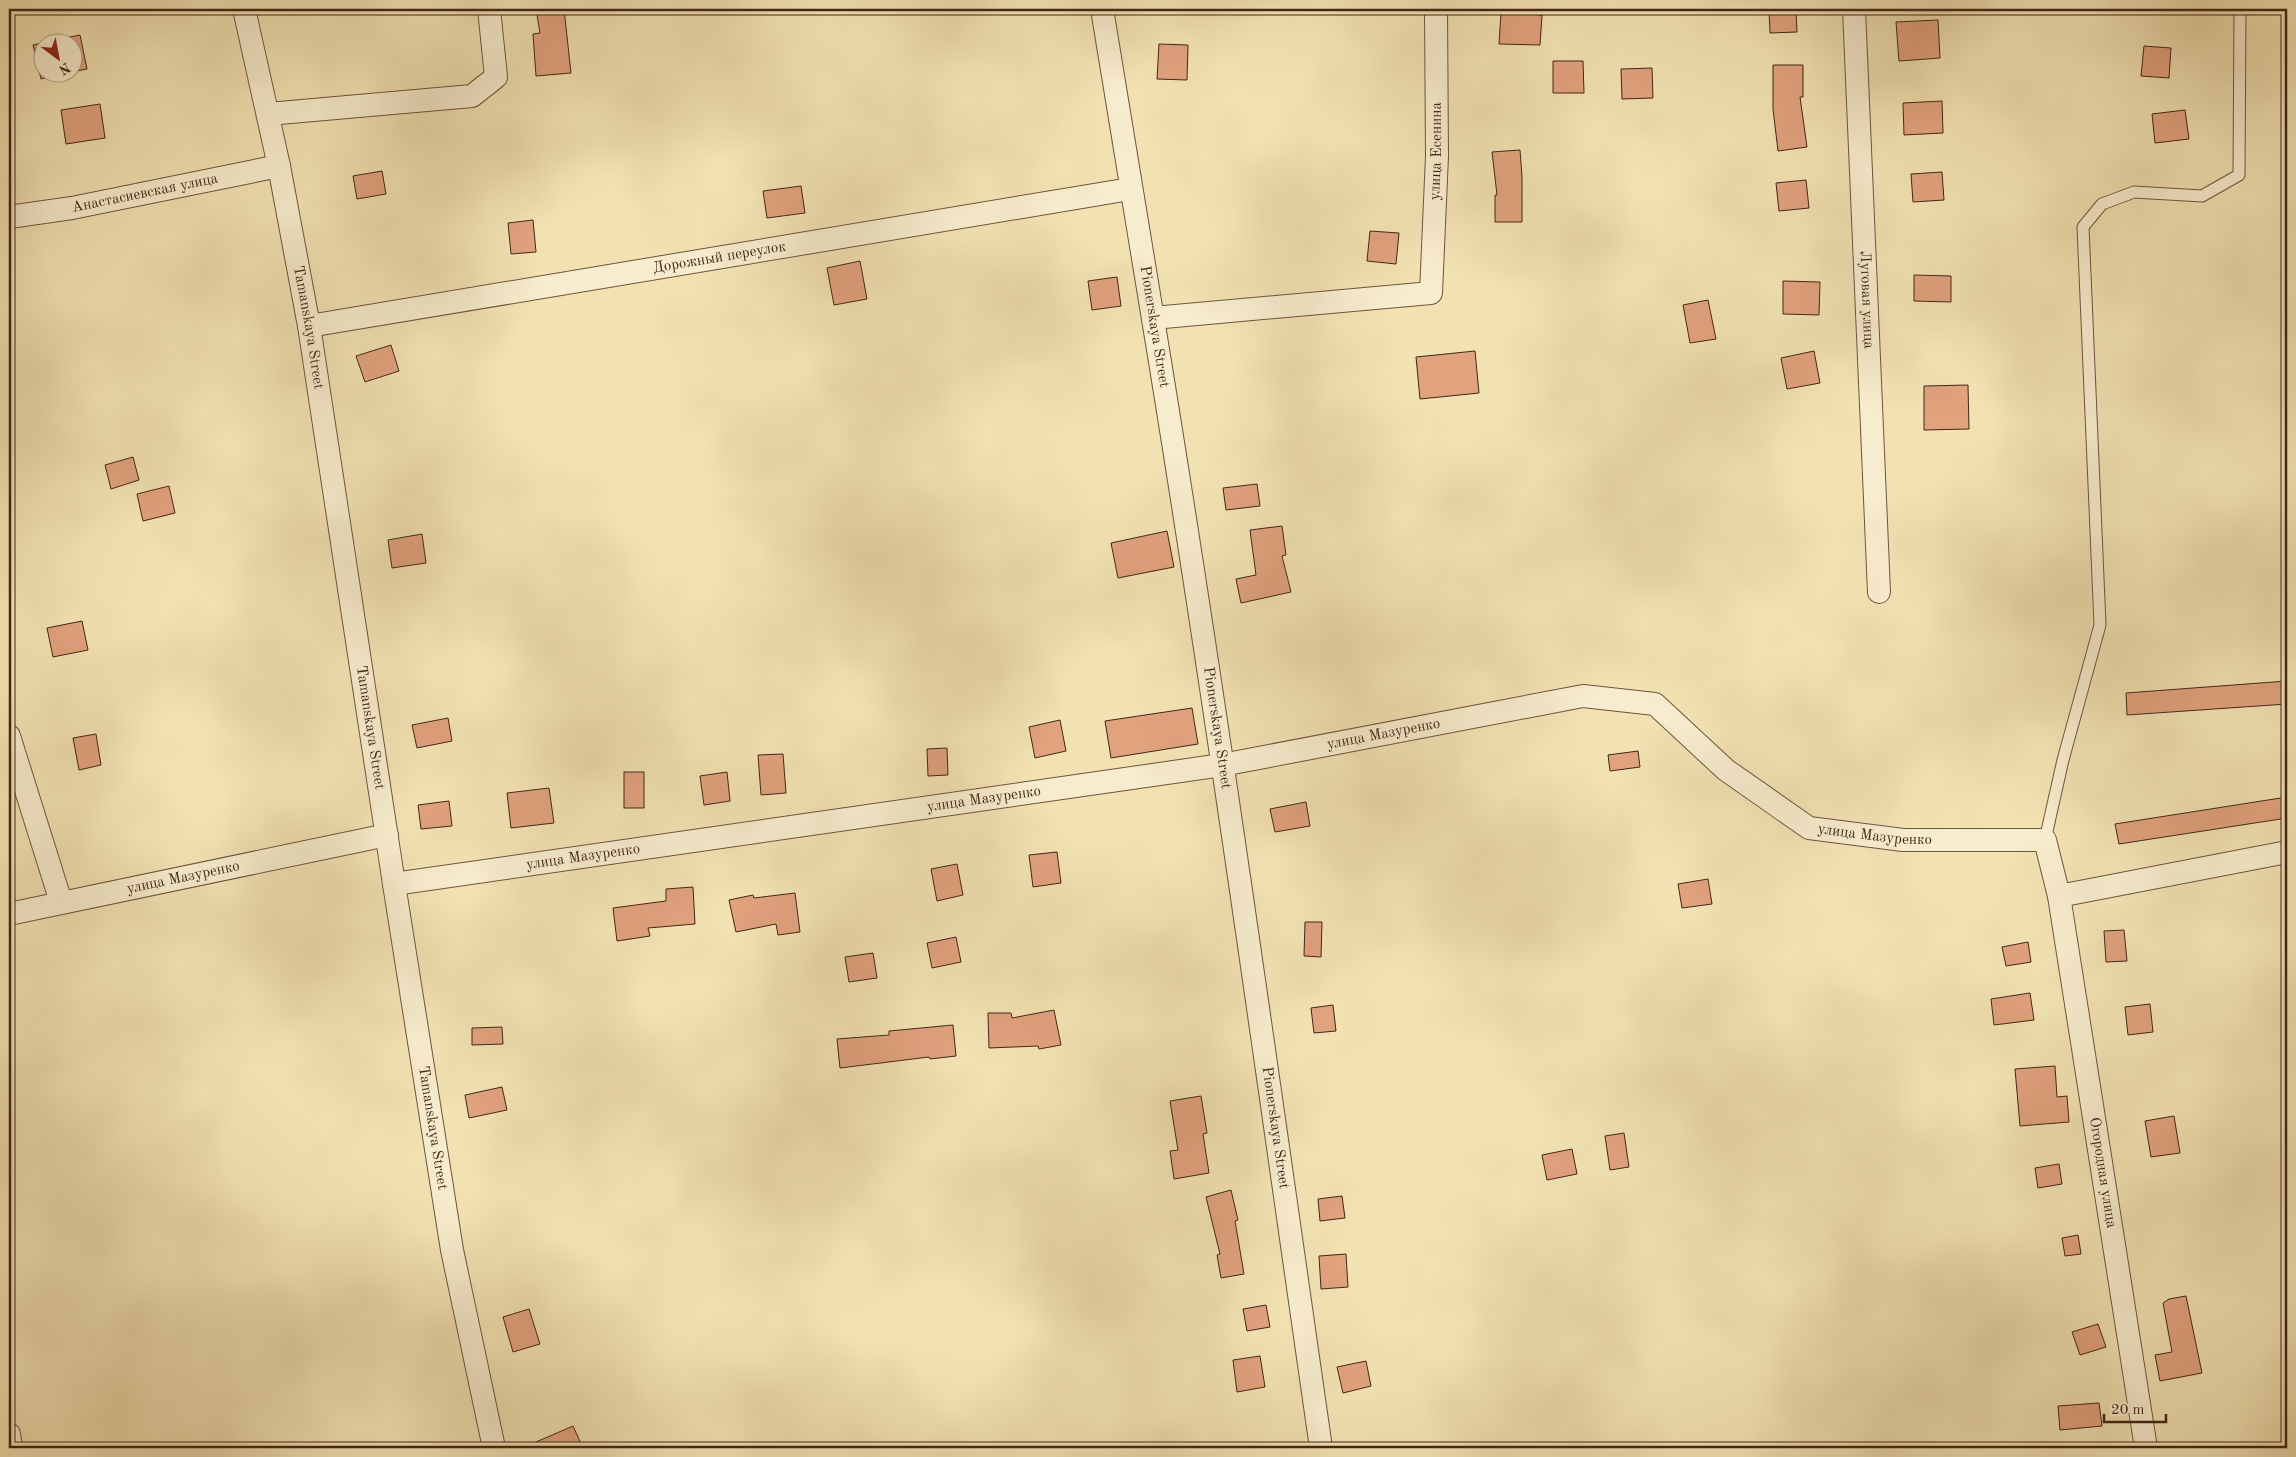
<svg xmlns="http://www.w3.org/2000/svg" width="2296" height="1457" font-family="'Old Standard TT',serif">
  <rect width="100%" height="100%" fill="#f2e2b2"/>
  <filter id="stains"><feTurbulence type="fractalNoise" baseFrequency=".004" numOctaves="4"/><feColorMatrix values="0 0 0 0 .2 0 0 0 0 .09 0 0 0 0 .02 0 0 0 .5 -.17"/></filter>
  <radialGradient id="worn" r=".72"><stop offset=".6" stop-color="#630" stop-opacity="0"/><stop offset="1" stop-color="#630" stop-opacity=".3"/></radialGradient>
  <g fill="#e1a27e" stroke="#422617">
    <polygon points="536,9 564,9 571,73 536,76 533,34 540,33"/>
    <polygon points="1769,9 1796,9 1797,32 1770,33"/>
    <polygon points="1501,13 1542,15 1540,45 1499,44"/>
    <polygon points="1938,20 1940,58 1899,61 1896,22"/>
    <polygon points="80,35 87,69 72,72 72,42 45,42"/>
    <polygon points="42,43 42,72 69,72 41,79 33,45"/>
    <polygon points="1159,44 1188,45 1187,80 1157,79"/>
    <polygon points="2144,46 2171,48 2169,78 2141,76"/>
    <polygon points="1553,61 1583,61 1584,93 1553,93"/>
    <polygon points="1773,65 1803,65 1803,97 1800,97 1807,147 1778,151 1773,109"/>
    <polygon points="1652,68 1653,98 1622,99 1621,69"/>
    <polygon points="1942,101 1943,133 1904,135 1903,103"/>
    <polygon points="100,104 105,138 66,144 61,110"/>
    <polygon points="2185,110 2189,139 2155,143 2152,114"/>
    <polygon points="1520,150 1522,177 1522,222 1495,222 1495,195 1497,195 1492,152"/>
    <polygon points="382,171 386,194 357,199 353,176"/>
    <polygon points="1942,172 1944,200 1913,202 1911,174"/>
    <polygon points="1806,180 1809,208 1779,211 1776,183"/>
    <polygon points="801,186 805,213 767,218 763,191"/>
    <polygon points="533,220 536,252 511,254 508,223"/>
    <polygon points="1370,231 1399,233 1396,264 1367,261"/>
    <polygon points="860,261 867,299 834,305 827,268"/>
    <polygon points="1914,275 1951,276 1951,302 1914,301"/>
    <polygon points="1117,277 1121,306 1092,310 1088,281"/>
    <polygon points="1783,281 1820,282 1819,315 1783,314"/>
    <polygon points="1708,300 1716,339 1690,343 1683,305"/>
    <polygon points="391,345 399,371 365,382 356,356"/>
    <polygon points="1475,351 1479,393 1420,399 1416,357"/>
    <polygon points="1814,351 1820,383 1787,389 1781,358"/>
    <polygon points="1968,385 1969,429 1924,430 1924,386"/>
    <polygon points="133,457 139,480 111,489 105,465"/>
    <polygon points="1257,484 1260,506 1226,510 1223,488"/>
    <polygon points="169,486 175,513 143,521 137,494"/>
    <polygon points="1282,526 1286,555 1282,556 1291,592 1241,603 1236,579 1256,575 1250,530"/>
    <polygon points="1167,531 1174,567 1118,578 1111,543"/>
    <polygon points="422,534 426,563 392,568 388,540"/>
    <polygon points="82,621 88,650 53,657 47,628"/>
    <polygon points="2287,681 2287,704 2127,715 2126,693"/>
    <polygon points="1192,708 1198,744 1111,758 1105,721"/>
    <polygon points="448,718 452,741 417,748 412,725"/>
    <polygon points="1060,720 1066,751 1035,758 1029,727"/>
    <polygon points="96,734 101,765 79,770 73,738"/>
    <polygon points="947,748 948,775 928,776 927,749"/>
    <polygon points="1638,751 1640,767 1610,771 1608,755"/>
    <polygon points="783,754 786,793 761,795 758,755"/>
    <rect x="624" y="772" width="20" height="36"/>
    <polygon points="727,772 730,801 704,805 700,776"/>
    <polygon points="549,788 554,823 511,828 507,793"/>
    <polygon points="2287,797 2287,818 2119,844 2115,824"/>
    <polygon points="449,801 452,826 421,829 418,805"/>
    <polygon points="1306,802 1310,826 1275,832 1270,809"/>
    <polygon points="1057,852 1061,883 1033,887 1029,855"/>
    <polygon points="957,864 963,895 937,901 931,869"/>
    <polygon points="1708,879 1712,904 1682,908 1678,884"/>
    <polygon points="693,887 695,924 648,928 650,936 617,941 613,908 666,901 666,889"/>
    <polygon points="795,893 800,932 778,935 776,924 736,932 729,900 753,895 754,898"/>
    <polygon points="1305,922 1322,922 1321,957 1304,956"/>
    <polygon points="2124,930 2127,961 2106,962 2104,931"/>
    <polygon points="956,937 961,962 932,968 927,943"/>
    <polygon points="2028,942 2031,962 2006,966 2002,947"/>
    <polygon points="873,953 877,978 849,982 845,957"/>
    <polygon points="2030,993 2034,1020 1994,1025 1991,999"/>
    <polygon points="2150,1004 2153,1032 2128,1035 2125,1007"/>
    <polygon points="1333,1005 1336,1031 1314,1033 1311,1008"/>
    <polygon points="1054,1010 1061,1045 1039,1049 1038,1046 989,1048 988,1013 1011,1013 1012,1018"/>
    <polygon points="953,1025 956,1056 930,1059 929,1057 840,1068 837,1039 889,1035 889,1031"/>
    <polygon points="502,1027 503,1044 472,1045 472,1028"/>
    <polygon points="2055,1066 2057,1097 2067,1096 2069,1122 2020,1126 2015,1069"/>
    <polygon points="502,1087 507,1110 469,1118 465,1095"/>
    <polygon points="1201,1096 1207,1133 1203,1134 1209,1173 1174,1179 1170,1151 1178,1150 1170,1101"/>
    <polygon points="2174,1116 2180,1153 2151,1157 2145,1121"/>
    <polygon points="1624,1133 1629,1167 1610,1170 1605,1136"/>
    <polygon points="1572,1149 1577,1174 1547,1180 1542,1155"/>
    <polygon points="2059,1164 2062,1184 2038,1188 2035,1168"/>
    <polygon points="1231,1190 1238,1220 1235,1221 1244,1274 1221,1278 1217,1255 1220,1254 1206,1197"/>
    <polygon points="1342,1196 1345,1218 1320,1221 1318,1199"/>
    <polygon points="2078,1235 2081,1254 2065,1256 2062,1238"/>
    <polygon points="1346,1254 1348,1287 1321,1289 1319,1256"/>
    <polygon points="2186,1296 2202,1373 2160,1381 2155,1355 2172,1352 2163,1303 2169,1299"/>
    <polygon points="1266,1305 1270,1327 1247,1331 1243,1309"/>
    <polygon points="529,1309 540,1344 513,1352 503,1317"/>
    <polygon points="2098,1324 2106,1347 2080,1355 2072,1332"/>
    <polygon points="1260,1356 1265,1387 1237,1392 1233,1360"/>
    <polygon points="1366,1361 1371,1386 1343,1393 1337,1367"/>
    <polygon points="2099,1403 2102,1426 2060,1430 2058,1406"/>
    <polygon points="573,1426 583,1448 522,1448"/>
  </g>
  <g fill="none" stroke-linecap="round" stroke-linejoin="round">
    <g stroke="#6e553e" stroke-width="13">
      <polyline id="service" points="2045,840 2063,760 2100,625 2083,227 2102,204 2134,192 2202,196 2239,175 2240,9"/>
    </g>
    <g stroke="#6e553e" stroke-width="24">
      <g id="minor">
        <path id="s1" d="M244,9L279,166L309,326L394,884L452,1250L494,1448"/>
        <path id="s2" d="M1102,9C1118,112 1137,216 1153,319C1215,695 1267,1072 1321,1448"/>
        <path id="s3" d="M1854,9L1879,592"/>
        <polyline points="268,114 472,96 496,77 489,9"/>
        <path id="s4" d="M9,217L72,208L279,166"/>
        <path id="s5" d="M1153,318L1431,293L1437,156L1436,9"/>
        <path id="s6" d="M309,326L1130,189"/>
        <polyline points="9,736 61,902"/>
        <path id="s7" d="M394,884L1222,765L1583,696L1655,704L1726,770L1809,828L1903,840H2045L2059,896L2287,852"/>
        <path id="s8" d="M2059,896L2146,1448"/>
        <path id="s9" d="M9,914L387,835"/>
        <polyline points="9,1434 11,1448"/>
      </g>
    </g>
    <use href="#service" stroke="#f7eccd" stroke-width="11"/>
    <use href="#minor" stroke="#f7eccd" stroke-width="22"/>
  </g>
  <g text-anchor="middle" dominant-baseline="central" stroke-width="5" stroke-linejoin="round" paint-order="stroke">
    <g font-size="15" fill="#422617" stroke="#f7eccd">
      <text stroke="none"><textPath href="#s5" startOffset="421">улица Есенина</textPath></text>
      <text stroke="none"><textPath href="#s4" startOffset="138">Анастасиевская улица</textPath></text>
      <text stroke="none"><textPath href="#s6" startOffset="416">Дорожный переулок</textPath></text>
      <text stroke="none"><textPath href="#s3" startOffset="291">Луговая улица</textPath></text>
      <text stroke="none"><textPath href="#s1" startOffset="325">Tamanskaya Street</textPath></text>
      <text stroke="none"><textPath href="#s2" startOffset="322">Pionerskaya Street</textPath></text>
      <text stroke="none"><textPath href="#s1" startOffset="730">Tamanskaya Street</textPath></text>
      <text stroke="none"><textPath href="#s2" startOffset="728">Pionerskaya Street</textPath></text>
      <text stroke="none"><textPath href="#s7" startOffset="1001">улица Мазуренко</textPath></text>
      <text stroke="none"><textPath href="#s7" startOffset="596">улица Мазуренко</textPath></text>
      <text stroke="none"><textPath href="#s7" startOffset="1541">улица Мазуренко</textPath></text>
      <text stroke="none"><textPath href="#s7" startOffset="191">улица Мазуренко</textPath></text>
      <text stroke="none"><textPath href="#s9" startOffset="178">улица Мазуренко</textPath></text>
      <text stroke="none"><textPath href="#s1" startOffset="1135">Tamanskaya Street</textPath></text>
      <text stroke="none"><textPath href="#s2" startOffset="1132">Pionerskaya Street</textPath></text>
      <text stroke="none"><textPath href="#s8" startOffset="280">Огородная улица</textPath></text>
    </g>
  </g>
  <rect width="2296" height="1457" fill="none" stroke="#f2e2b2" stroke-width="30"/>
  <rect x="10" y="10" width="2276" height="1437" fill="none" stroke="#422617" stroke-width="2.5"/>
  <rect x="15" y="15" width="2266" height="1427" fill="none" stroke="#422617"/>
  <g transform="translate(58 58) rotate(148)"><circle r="24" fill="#f7eccd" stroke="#af9d84"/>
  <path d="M0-4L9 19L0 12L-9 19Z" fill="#8f2418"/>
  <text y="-8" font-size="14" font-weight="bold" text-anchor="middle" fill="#422617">N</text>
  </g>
  <path d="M2104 1414v8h62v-8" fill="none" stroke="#422617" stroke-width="2.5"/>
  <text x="2111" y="1414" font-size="15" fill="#422617" stroke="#f7eccd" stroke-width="4" paint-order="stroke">20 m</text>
  <rect width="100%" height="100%" filter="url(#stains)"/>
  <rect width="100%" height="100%" fill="url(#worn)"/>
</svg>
